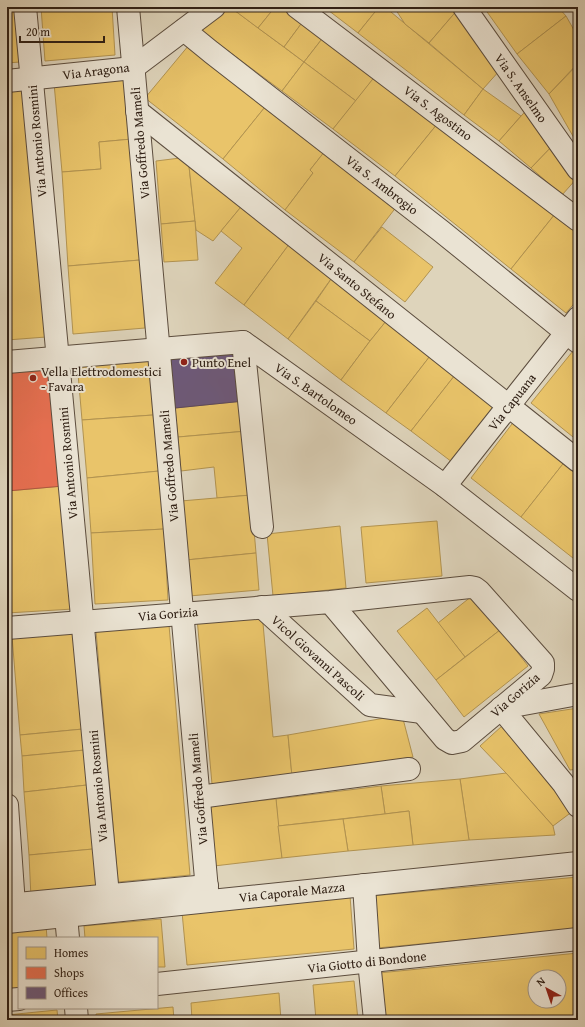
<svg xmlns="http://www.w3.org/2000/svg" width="585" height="1027" font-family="'Gentium Book Plus',serif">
  <rect width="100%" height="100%" fill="#ded4bb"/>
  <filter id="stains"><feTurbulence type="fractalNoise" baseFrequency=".005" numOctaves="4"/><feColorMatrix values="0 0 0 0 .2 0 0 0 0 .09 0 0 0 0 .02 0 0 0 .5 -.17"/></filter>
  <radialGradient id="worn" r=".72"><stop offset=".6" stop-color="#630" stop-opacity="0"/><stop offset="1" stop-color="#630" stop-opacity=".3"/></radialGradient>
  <g fill="#e9c46a" stroke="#b29350" fill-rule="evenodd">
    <polygon points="7,7 16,7 20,62 7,63"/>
    <polygon points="41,7 112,7 115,55 45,61"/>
    <polygon points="174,7 187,7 180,12"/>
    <polygon points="225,7 230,7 304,62 282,91 197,28"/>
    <polygon points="230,7 275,7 258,28"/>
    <polygon points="275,7 287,7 304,20 284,47 258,28"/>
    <polygon points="324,7 379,7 358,33"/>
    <polygon points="379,7 385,7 483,89 464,115 358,33"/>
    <polygon points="394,7 458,7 459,8 429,43 405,24"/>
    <polygon points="488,7 558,7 566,16 517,54 485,9"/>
    <polygon points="459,8 500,70 483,89 429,43"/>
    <polygon points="566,16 578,37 578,63 549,94 517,54"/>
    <polygon points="304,20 325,35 304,62 284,47"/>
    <polygon points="325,35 376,75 356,101 304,62"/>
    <polygon points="189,45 265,107 223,159 145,98"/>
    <polygon points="304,62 356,101 333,129 282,91"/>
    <polygon points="578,64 578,145 549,94"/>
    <polygon points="376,75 438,123 395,176 333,129"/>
    <polygon points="126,77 132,139 99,142 101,169 62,172 54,83"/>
    <polygon points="483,89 521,116 499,141 464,115"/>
    <polygon points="25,90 46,337 7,340 7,91"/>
    <polygon points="530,106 557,141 531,168 499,141"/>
    <polygon points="265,107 325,151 310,170 313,173 285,210 223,159"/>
    <polygon points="438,123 555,214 511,269 395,176"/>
    <polygon points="132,139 140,260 68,266 62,172 101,169 99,142"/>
    <polygon points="557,141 578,177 562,195 531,168"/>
    <polygon points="325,151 397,206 354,262 285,210 313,173 310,170"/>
    <polygon points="188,157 195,221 161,224 156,161"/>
    <polygon points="188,157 245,202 213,241 196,230"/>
    <polygon points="245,202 293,239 244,305 215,283 242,248 221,231"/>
    <polygon points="555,214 578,232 578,299 566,313 511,269"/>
    <polygon points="195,221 198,260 164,262 161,224"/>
    <polygon points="382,227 433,267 405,302 354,262"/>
    <polygon points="293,239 336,272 288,339 244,305"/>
    <polygon points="140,260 145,328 73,334 68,266"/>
    <polygon points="336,272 391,315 370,341 316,301"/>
    <polygon points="316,301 370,341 341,380 288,339"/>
    <polygon points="391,315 430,356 386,413 341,380 370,341"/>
    <polygon points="577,346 578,347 578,441 531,403"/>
    <polygon points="430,356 455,375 411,431 386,413"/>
    <polygon points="149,357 153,415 82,420 77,362"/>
    <polygon points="455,375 495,406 452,462 411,431"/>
    <polygon points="244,401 247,431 178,437 175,408"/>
    <polygon points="153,415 159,471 87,478 82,420"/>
    <polygon points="515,420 566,460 521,517 471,478"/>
    <polygon points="247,431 251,495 217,498 214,467 181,471 178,437"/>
    <polygon points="566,460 578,470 578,562 521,517"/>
    <polygon points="159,471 164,529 91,533 87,478"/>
    <polygon points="63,486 73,609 7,613 7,491"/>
    <polygon points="251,495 256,553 186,560 181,501"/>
    <polygon points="437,521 442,576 366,583 361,527"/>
    <polygon points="340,526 346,588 273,596 267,534"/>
    <polygon points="164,529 168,600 95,604 91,533"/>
    <polygon points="256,553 259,590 189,596 186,560"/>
    <polygon points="472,596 500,630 465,657 438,623"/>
    <polygon points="427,608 465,657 436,680 397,631"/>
    <polygon points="262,612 273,737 288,735 292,776 212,784 197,618"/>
    <polygon points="169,625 190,875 118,882 96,631"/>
    <polygon points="74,630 83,729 20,735 12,636"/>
    <polygon points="500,630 528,666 464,717 436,680"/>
    <polygon points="578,708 578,769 570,770 539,714"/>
    <polygon points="402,715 413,757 292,776 288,735"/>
    <polygon points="502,726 577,808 553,826 506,773 480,746"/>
    <polygon points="83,729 85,750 22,756 20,735"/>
    <polygon points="85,750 87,785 24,792 22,756"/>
    <polygon points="506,773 553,826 555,835 469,840 460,779"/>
    <polygon points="460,779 469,840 413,845 409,811 385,814 381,786"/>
    <polygon points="87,785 93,849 29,855 24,792"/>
    <polygon points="381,786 385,814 278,826 276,799"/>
    <polygon points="276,799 282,858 214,866 207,806"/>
    <polygon points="409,811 413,845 348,851 343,819"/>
    <polygon points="343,819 348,851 282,858 278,826"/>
    <polygon points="93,849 98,892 31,898 29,855"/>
    <polygon points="578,877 578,929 377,948 372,896"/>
    <polygon points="350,896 354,949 187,965 182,912"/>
    <polygon points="161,919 165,967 157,967 157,938 85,938 84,926"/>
    <polygon points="46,925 47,938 19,938 19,991 8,991 7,973 7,928"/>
    <path d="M578,953V1015L525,1020H383L379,973ZM535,977H559V1001H535Z"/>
    <polygon points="354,981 358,1020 316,1020 313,985"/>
    <polygon points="279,993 281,1020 192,1020 191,1003"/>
    <polygon points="173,1007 174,1020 96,1020 96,1014"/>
    <polygon points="57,1010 58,1020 7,1020 7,1015"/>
  </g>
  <polygon fill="#e76f51" stroke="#b0573f" points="54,364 63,486 7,491 7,368"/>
  <polygon fill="#6d597a" stroke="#5b485c" points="238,346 244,401 175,408 169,353"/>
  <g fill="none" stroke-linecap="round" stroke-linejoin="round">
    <g stroke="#5c4d3e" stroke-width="24">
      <g id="minor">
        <polyline points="25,7 108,895"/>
        <polyline points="128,7 208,901"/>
        <polyline points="297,7 578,220"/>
        <polyline points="464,7 578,169"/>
        <polyline points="184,30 211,52 441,231 578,342"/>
        <polyline points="7,81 133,68 214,7"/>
        <polyline points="137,111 578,461"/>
        <polyline points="243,342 262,527"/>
        <polyline points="7,362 243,342 445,486 578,590"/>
        <polyline points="445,486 578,318"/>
        <polyline points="262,607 370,705 422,712"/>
        <polyline points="7,628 330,602 470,587 475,588 479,591 543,663 543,669 541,675 462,741 452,743 445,739 330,602"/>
        <polyline points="578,694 501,708 563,783 578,806"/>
        <polyline points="199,797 409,769"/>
        <polyline points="7,805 14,905"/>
        <polyline points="364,885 369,961 375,1020"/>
        <polyline points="7,905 207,886"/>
        <polyline points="66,916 68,938"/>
        <polyline points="7,922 578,863"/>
        <polyline points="157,984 578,939"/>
        <polyline points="7,1000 19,999"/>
        <polyline points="76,1008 77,1020"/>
      </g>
    </g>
    <use href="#minor" stroke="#eae3d3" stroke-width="22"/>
  </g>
  <g fill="#8f2418" stroke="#eae3d3" stroke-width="1.5">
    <circle cx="184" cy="362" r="4"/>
    <circle cx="33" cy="378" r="4"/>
  </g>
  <g text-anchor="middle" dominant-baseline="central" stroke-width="4" stroke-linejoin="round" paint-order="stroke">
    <g font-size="13" fill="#302015" stroke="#eae3d3">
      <text transform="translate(96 71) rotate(-7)">Via Aragona</text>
      <text transform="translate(521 88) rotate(55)">Via S. Anselmo</text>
      <text transform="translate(438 113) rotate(37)">Via S. Agostino</text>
      <text transform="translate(37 141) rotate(-95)">Via Antonio Rosmini</text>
      <text transform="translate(140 143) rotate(-95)">Via Goffredo Mameli</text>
      <text transform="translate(382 185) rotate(38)">Via S. Ambrogio</text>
      <text transform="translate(357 286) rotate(39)">Via Santo Stefano</text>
      <text transform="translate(316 394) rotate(35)">Via S. Bartolomeo</text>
      <text transform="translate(512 402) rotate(-52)">Via Capuana</text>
      <text transform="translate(68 463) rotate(-95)">Via Antonio Rosmini</text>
      <text transform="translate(169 466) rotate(-95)">Via Goffredo Mameli</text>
      <text transform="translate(168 614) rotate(-5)">Via Gorizia</text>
      <text transform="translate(318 658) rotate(42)">Vicol Giovanni Pascoli</text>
      <text transform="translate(515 695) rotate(-41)">Via Gorizia</text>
      <text transform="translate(98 786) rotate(-95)">Via Antonio Rosmini</text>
      <text transform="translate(198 789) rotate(-95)">Via Goffredo Mameli</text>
      <text transform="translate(292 892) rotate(-6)">Via Caporale Mazza</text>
      <text transform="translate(367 962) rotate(-6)">Via Giotto di Bondone</text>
    </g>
    <g font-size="13" fill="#302015" stroke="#eae3d3" text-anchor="start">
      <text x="192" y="362">Punto Enel</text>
      <text x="41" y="371">Vella Elettrodomestici<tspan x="41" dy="15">- Favara</tspan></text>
    </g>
  </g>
  <rect width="585" height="1027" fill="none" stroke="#ded4bb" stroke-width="24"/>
  <rect x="8" y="8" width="569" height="1011" fill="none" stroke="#302015" stroke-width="2"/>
  <rect x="12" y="12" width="561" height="1003" fill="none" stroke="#302015"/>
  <rect x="18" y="937" width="140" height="72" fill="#eae3d3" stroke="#a09587"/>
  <rect x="26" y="947" width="20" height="12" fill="#e9c46a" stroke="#a09587"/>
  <text x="54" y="957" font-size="12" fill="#302015">Homes</text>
  <rect x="26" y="967" width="20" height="12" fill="#e76f51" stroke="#a09587"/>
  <text x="54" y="977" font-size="12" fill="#302015">Shops</text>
  <rect x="26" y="987" width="20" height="12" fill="#6d597a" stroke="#a09587"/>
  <text x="54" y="997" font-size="12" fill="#302015">Offices</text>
  <g transform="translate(547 989) rotate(320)"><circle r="19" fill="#eae3d3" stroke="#a09587"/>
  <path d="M0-3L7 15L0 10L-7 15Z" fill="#8f2418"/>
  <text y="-6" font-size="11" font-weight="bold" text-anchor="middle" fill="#302015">N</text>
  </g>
  <path d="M20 36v6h84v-6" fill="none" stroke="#302015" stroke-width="2"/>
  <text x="26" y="36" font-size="12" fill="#302015" stroke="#eae3d3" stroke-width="3" paint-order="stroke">20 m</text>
  <rect width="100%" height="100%" filter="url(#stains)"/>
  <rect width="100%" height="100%" fill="url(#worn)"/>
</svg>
